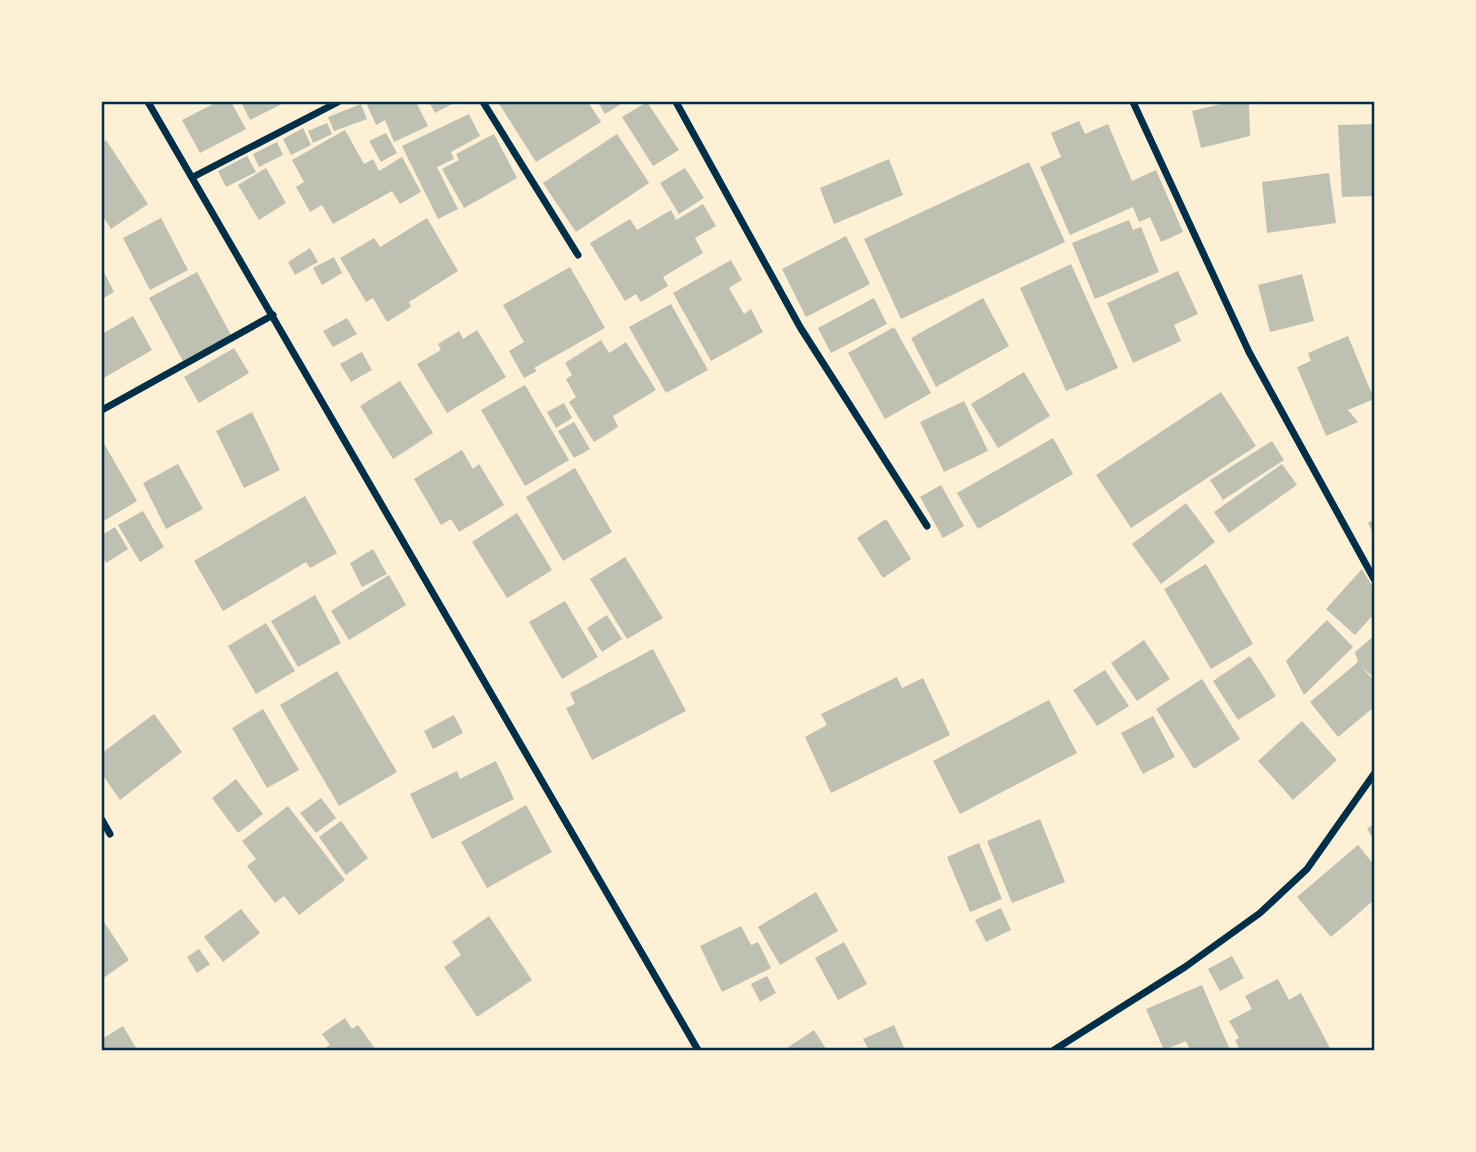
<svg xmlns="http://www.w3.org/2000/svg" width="1476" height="1152" font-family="'DejaVu Sans',sans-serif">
  <rect width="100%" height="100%" fill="#fdf0d5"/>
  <g fill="#bec0b2">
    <polygon points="217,102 231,102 246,129 200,153 182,120"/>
    <polygon points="241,102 286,102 250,120"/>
    <polygon points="375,102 416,102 428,126 394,142 385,120 376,125 367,105"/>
    <polygon points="429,102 456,102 435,113"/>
    <polygon points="498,102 588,102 601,122 536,162"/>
    <polygon points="598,102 624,102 605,114"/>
    <polygon points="647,102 679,150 653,166 622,117"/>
    <polygon points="1229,102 1249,102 1250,136 1201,148 1192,111"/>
    <polygon points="361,104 367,119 334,131 328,117"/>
    <polygon points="469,114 480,136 451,152 454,159 437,167 458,209 438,219 402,146"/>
    <polygon points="1079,121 1085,134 1108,124 1132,181 1156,170 1183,232 1161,242 1150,217 1139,222 1133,207 1070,235 1040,167 1061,157 1051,133"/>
    <polygon points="327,123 332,134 313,143 308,131"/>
    <polygon points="1374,124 1374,196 1342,197 1338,125"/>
    <polygon points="303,128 311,145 291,155 283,139"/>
    <polygon points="345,130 364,164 373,159 379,171 402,157 421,192 400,204 392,191 333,224 322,205 310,212 296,187 304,182 292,160"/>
    <polygon points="386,133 397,153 381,162 369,141"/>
    <polygon points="494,134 517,178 464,208 442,169 459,160 456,154"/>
    <polygon points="617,134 649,183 576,232 543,183"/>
    <polygon points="106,140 148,204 111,229 102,215 102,143"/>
    <polygon points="277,142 283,155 259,167 253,154"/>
    <polygon points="247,156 256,172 226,187 218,171"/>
    <polygon points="889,159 903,195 834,224 820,188"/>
    <polygon points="1029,162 1065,242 901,319 864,239"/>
    <polygon points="266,168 286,203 259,220 238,185"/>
    <polygon points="685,168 704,198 679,214 660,183"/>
    <polygon points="1329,173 1336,223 1267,233 1262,182"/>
    <polygon points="703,204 716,226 695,238 703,253 663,277 668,286 641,302 636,294 625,301 590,243 630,219 637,230 671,210 676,220"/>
    <polygon points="161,218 188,270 150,290 123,238"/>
    <polygon points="427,218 458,271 409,302 411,307 387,322 373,298 366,302 340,258 374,238 380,247"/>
    <polygon points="1129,220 1133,230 1141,227 1159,272 1095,299 1072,243"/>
    <polygon points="846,236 870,284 806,317 782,269"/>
    <polygon points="310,248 318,262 295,275 288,262"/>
    <polygon points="334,257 342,273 322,285 313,268"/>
    <polygon points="731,260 742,280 729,288 744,314 751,309 763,332 711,361 673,293"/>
    <polygon points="1071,264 1118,368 1066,391 1020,288"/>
    <polygon points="570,267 605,328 534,368 537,371 524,378 509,351 524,342 503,305"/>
    <polygon points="102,268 114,292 102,299"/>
    <polygon points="1178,271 1198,314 1174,325 1181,341 1133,363 1107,303"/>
    <polygon points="197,272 231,335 183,361 149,298"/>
    <polygon points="1302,274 1314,321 1270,332 1258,285"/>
    <polygon points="874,298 887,324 831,353 818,328"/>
    <polygon points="983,298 1009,346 936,387 911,338"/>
    <polygon points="671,304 708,370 666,393 629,327"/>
    <polygon points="133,316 152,350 102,379 102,334"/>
    <polygon points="347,318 357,334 333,347 323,331"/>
    <polygon points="894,327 931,393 885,419 848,353"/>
    <polygon points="477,330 506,377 447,413 417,364 441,350 438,344 459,331 463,339"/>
    <polygon points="1348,336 1374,399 1348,410 1358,422 1326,436 1297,367 1311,361 1308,353"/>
    <polygon points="601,340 609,353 626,342 656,390 613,416 618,427 594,442 569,402 576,397 566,379 572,375 565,363"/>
    <polygon points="234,348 249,373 199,403 184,377"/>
    <polygon points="362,352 372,370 351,382 340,364"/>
    <polygon points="1024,372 1050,416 998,448 971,404"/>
    <polygon points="400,381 433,433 393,459 360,406"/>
    <polygon points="525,385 569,460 525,486 481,410"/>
    <polygon points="1221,392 1256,446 1131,528 1096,475"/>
    <polygon points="964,401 988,451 944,472 920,422"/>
    <polygon points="564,403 572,418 556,428 547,412"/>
    <polygon points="252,412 280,470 244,488 216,431"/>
    <polygon points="574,422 590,449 574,458 558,431"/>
    <polygon points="1053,438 1073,474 978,529 957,493"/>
    <polygon points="102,440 137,501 102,522"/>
    <polygon points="1272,441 1284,460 1223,500 1210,480"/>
    <polygon points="462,450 473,469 479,464 504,505 459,532 451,519 441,525 414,479"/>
    <polygon points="178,464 203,509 166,529 143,483"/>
    <polygon points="1282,464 1297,485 1229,533 1214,512"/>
    <polygon points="575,468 612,532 563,561 526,497"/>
    <polygon points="941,485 964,526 943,538 920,497"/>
    <polygon points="305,496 337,553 310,568 306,562 223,611 194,561"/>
    <polygon points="1186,503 1215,542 1161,584 1132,544"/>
    <polygon points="143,511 164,547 140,562 118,525"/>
    <polygon points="517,513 552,570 507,598 472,542"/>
    <polygon points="886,519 911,559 883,578 857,538"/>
    <polygon points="1374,519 1374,535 1368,523"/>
    <polygon points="115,527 128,549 106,563 102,555 102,535"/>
    <polygon points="373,549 387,574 362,587 350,563"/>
    <polygon points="625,557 663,618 627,639 590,579"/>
    <polygon points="1206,564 1253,644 1211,669 1164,589"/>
    <polygon points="1362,569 1374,589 1374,614 1355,635 1326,609"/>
    <polygon points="389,575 406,605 349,640 331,611"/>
    <polygon points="315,595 341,643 298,667 271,621"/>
    <polygon points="565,601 598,657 562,679 529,622"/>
    <polygon points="607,615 622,639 602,652 587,628"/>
    <polygon points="1327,620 1353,647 1304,695 1286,661"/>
    <polygon points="266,623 295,671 256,694 228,646"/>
    <polygon points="1374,636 1374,678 1361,666 1374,681 1374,707 1338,737 1310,702 1358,662 1355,652"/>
    <polygon points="1144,640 1170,679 1137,701 1111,663"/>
    <polygon points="653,649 686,711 592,760 566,708 575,704 570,693"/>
    <polygon points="1250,656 1276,696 1238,720 1213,681"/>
    <polygon points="1105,670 1129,706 1097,726 1073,690"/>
    <polygon points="337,671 397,772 339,806 280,705"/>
    <polygon points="897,677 902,688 923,678 950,735 831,793 805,737 827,725 821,714"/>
    <polygon points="1202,679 1240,739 1194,769 1156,709"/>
    <polygon points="1049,700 1077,753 960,814 933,761"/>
    <polygon points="263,709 299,770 267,788 232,728"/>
    <polygon points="154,714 182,752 120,800 102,774 102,753"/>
    <polygon points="454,715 463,733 433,749 424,731"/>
    <polygon points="1153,716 1175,757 1143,774 1121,733"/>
    <polygon points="1302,721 1337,760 1293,800 1258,761"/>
    <polygon points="496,761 514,799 432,839 410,794 457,771 460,779"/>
    <polygon points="236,779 263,814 238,833 212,798"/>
    <polygon points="321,798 336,818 316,833 300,813"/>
    <polygon points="526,805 552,852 487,888 461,842"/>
    <polygon points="288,806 345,880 299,915 284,896 275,903 247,866 256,859 242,841"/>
    <polygon points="1040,819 1065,882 1012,903 987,841"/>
    <polygon points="341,821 368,858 346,875 319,837"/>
    <polygon points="1374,824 1374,840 1367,829"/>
    <polygon points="979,843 1002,899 970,912 947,857"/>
    <polygon points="1358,845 1374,865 1374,900 1331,937 1297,897"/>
    <polygon points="816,892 838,931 780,965 758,927"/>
    <polygon points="1001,908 1011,930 986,942 975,920"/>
    <polygon points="241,909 260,933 223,962 204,937"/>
    <polygon points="489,916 532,980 477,1017 444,967 461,955 452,942"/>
    <polygon points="102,919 129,960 102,979"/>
    <polygon points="741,926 751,945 758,942 771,968 722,992 700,946"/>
    <polygon points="844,942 867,984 838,1000 815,958"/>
    <polygon points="199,949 210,964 197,973 187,957"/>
    <polygon points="1232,956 1244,978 1220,991 1208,969"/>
    <polygon points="767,976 776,993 760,1002 751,984"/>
    <polygon points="1278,979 1289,1000 1301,993 1331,1050 1240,1050 1235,1040 1239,1038 1229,1021 1252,1009 1245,996"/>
    <polygon points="1202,985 1230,1050 1190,1050 1186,1041 1164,1050 1146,1009"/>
    <polygon points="345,1018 352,1029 358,1025 376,1050 322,1050 330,1045 322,1034"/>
    <polygon points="894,1025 905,1050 869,1050 863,1039"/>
    <polygon points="123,1026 137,1050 102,1050 102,1039"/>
    <polygon points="814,1030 826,1049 824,1050 784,1050"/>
  </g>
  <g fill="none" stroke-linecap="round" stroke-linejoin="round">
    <g stroke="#003049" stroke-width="7">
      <polyline points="148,102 698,1050"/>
      <polyline points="483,102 578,255"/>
      <polyline points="676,102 800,327 927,526"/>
      <polyline points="1133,102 1249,352 1374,579"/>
      <polyline points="193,177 338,102"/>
      <polyline points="102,410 273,315"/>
      <polyline points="102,820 110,834"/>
      <polyline points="1054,1050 1185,967 1260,913 1307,869 1374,774"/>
    </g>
  </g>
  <rect width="1476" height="1152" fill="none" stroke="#fdf0d5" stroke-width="206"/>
  <rect x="103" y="103" width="1270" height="946" fill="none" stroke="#003049" stroke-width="2.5"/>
</svg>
